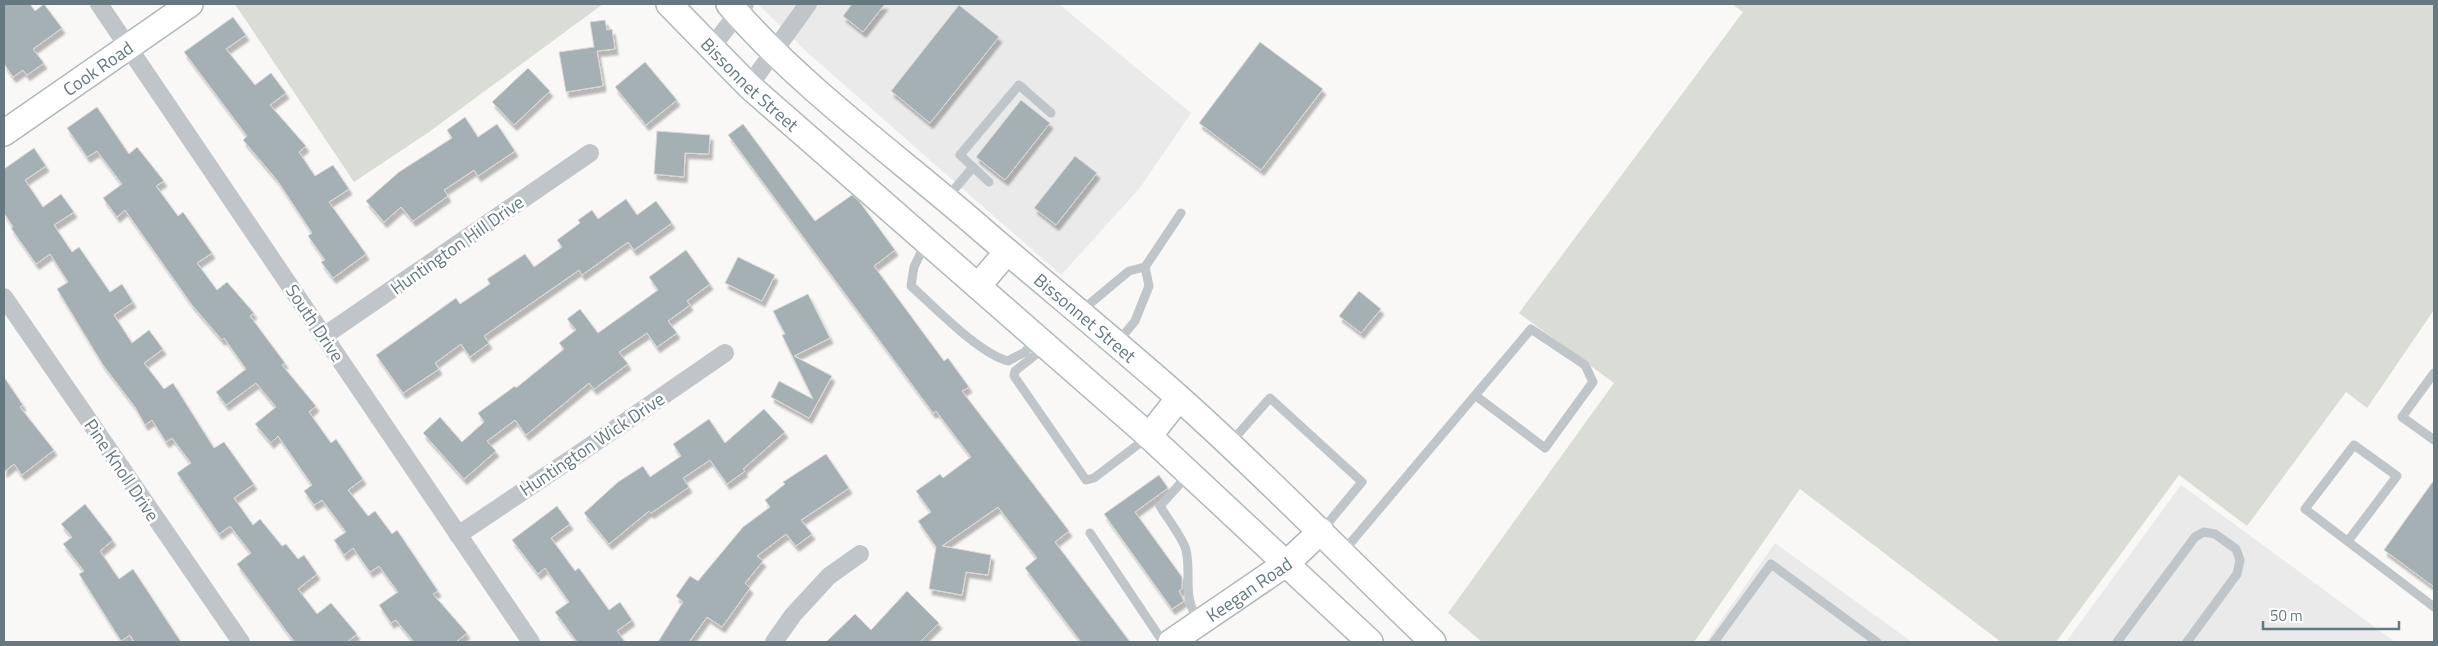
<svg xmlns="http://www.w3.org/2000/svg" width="2438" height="646" font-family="'Titillium Web',sans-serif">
  <defs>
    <filter id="shadow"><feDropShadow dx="3" dy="5.5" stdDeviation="1" flood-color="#0004"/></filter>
  </defs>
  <rect width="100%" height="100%" fill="#f9f8f6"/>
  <g fill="#e9eae9">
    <polygon points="758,4 1059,4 1191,113 1139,189 1061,275 809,54"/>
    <polygon points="2181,485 2395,642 2066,642"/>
    <polygon points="1775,543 1912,642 1706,642"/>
  </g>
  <g fill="#d9ddd5">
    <polygon points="235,4 603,4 429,132 354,182"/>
    <polygon points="1732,4 2434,4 2434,310 2367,408 2346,392 2247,526 2179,475 2056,642 2001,642 1800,489 1694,642 1482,642 1448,613 1614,383 1519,313 1743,12"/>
  </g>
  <g fill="#a4b0b3" stroke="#dadad8" filter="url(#shadow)">
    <polygon points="4,4 30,4 35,11 44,4 62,28 33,49 44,63 27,75 23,70 13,77 4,64"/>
    <polygon points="852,4 885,4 863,32 843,16"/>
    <polygon points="959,5 999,37 930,123 891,91"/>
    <polygon points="233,17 246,35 226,49 255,85 271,73 286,93 270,105 306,146 299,152 315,176 333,165 349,189 329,202 366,254 333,278 321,262 325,260 308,236 312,233 277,180 243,140 247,136 184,52"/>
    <polygon points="605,20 607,30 612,29 615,49 597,51 603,86 566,92 559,52 594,47 590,22"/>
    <polygon points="1260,42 1323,89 1261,170 1199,123"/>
    <polygon points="645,62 677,100 646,125 615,87"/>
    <polygon points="528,68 550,91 514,125 492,102"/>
    <polygon points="1021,100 1050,123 1005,180 976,157"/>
    <polygon points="97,107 129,154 137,147 164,181 156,186 178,216 183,212 212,253 197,263 217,290 227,282 254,313 250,316 285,363 282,365 316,406 309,412 331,443 336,439 363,479 348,490 368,516 375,511 392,534 397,530 438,591 433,594 467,633 456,642 414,642 396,620 391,623 379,605 398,592 379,566 370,572 353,548 344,555 334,540 346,532 322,500 314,505 304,491 312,485 278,436 271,443 255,424 276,407 256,383 226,405 216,392 246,369 224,338 222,340 192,305 125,210 117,217 103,198 122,184 97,151 87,157 67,128"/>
    <polygon points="465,117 478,137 497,124 515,151 478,176 474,170 444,190 448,196 413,221 401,207 384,222 366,201 399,172 452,138 447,130"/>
    <polygon points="743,124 815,221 852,195 859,201 895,250 874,266 944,361 948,358 969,387 962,391 1069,531 1055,542 1130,642 1081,642 1025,568 1037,558 998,507 942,546 991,555 988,575 966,572 962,595 929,589 936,547 918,521 931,512 916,491 940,474 943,478 971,457 936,411 933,413 728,135"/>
    <polygon points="657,131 710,135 709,154 685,153 684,177 654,174"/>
    <polygon points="34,148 46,166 25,180 43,207 61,194 74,212 54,225 72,252 79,247 110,292 122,284 133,302 114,315 132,343 149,330 163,349 144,363 164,389 173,383 214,448 224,442 254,484 234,498 253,525 260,519 282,546 286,544 298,559 304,555 317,574 298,589 317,614 331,603 357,634 347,642 295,642 290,636 237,564 251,553 230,526 219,534 177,473 191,463 172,438 166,442 152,420 145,425 135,407 103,365 57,289 68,282 50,254 36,264 11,228 13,227 4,213 4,169"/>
    <polygon points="1075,156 1097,173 1056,225 1034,208"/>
    <polygon points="626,199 637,215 656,201 672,223 634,250 628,242 582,275 579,270 484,336 489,343 470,357 461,344 435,363 439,369 403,393 376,355 456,298 460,304 490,284 487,279 525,254 534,267 562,247 557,240 580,223 578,220 592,210 598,219"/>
    <polygon points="686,250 710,284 687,301 690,305 668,321 677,333 657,347 647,333 619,352 628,364 594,389 589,383 526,435 515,420 487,441 496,451 464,479 423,433 440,417 462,442 484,422 478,413 515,386 516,388 564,349 559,343 576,330 567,319 580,309 598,333 658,290 649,277"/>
    <polygon points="738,257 775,275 762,301 725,283"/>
    <polygon points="1359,291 1381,309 1361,333 1339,316"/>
    <polygon points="808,294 830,338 794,356 832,376 809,418 771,397 779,381 813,399 782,335 785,334 773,311"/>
    <polygon points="4,377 23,405 20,407 54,450 22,475 14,464 4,472"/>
    <polygon points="764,409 785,432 743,469 745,471 727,484 710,460 683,478 689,487 651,513 649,511 609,544 584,513 618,482 643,466 650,477 681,456 673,444 709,419 725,443"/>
    <polygon points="826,454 849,488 801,520 812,534 796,546 786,534 757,556 763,561 745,583 750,588 722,627 707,617 689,642 658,642 683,602 676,596 690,576 698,581 743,527 770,507 765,500 785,484 783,482"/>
    <polygon points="1159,475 1168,488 1135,512 1182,577 1182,589 1179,591 1184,601 1172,609 1104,514"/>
    <polygon points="2434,480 2434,587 2384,550"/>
    <polygon points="85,504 113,540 100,551 119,579 133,569 181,642 134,642 130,635 121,641 79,574 84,571 63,544 72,537 61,524"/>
    <polygon points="557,506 570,524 551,538 575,571 579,568 609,610 620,602 632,620 617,631 625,642 577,642 555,612 569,602 545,568 538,574 512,540"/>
    <polygon points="907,591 939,623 920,642 826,642 855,614 871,630"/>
  </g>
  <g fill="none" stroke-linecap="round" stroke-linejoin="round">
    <g stroke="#afb8bb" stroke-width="28">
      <g id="secondary">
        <path id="s1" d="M669,4L749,86L1149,436L1370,642"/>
        <path id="s2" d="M729,4C805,92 902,159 989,236C1052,290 1116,342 1178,397C1266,475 1348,561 1433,642"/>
        <path id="s3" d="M4,133L190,4"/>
        <polyline points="978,286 1007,252"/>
        <polyline points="1149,436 1179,398"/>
        <path id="s4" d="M1171,642L1287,563L1321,531"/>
      </g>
    </g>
    <g stroke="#bfc5c8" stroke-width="9">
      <polyline points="989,182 960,155 1019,85 1051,113"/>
      <polyline points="947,198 973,167"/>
      <path d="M925,244L914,267L911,286C936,308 978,353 1008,361L1025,352L1035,338"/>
      <polyline points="1145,267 1181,213"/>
      <polyline points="1081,311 1129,271 1145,267 1149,286 1135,321 1117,343"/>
      <polyline points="1044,348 1015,371 1014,376 1086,480 1094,478 1148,437"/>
      <polyline points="2434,373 2402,417 2434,440"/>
      <polyline points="1231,442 1270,398 1362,482 1323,529"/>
      <path d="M1188,475L1160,506C1167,518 1183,538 1186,550C1192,577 1181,599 1200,621"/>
      <polyline points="1090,533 1163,642"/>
      <polyline points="2348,541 2397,476 2354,445 2305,509 2434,607"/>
      <polyline points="1342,553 1531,329 1585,365 1593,382 1545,448 1476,396"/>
      <polyline points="1714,642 1771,564 1877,642"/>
      <polyline points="2117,642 2195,537 2204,532 2215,534 2236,549 2240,560 2237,574 2187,642"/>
    </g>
    <g stroke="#bfc5c8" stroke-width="18">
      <polyline points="99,4 531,642"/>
      <polyline points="711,48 745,4"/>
      <polyline points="749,86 808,4"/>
      <polyline points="4,297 241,642"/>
      <polyline points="324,336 590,153"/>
      <polyline points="458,535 580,453 725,353"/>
      <polyline points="774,642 793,615 829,576 860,554"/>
    </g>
    <use href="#secondary" stroke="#fff" stroke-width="25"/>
  </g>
  <g text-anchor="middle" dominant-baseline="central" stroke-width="5" stroke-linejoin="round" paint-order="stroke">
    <g font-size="18" fill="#647980" stroke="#fff">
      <text stroke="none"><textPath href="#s3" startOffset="114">Cook Road</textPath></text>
      <text stroke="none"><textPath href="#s1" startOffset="114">Bissonnet Street</textPath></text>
      <text transform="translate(457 245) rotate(-35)">Huntington Hill Drive</text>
      <text stroke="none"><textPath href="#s2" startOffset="475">Bissonnet Street</textPath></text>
      <text transform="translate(315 323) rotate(56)">South Drive</text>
      <text transform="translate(592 444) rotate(-34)">Huntington Wick Drive</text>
      <text transform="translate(122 470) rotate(56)">Pine Knoll Drive</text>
      <text stroke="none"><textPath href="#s4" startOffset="94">Keegan Road</textPath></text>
    </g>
  </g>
  <rect width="2438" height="646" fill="none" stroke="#647980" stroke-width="10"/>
  <path d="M2263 621v8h136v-8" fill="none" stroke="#647980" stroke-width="2.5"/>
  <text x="2270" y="621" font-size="15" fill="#647980" stroke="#ffffff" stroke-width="4" paint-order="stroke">50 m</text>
</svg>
